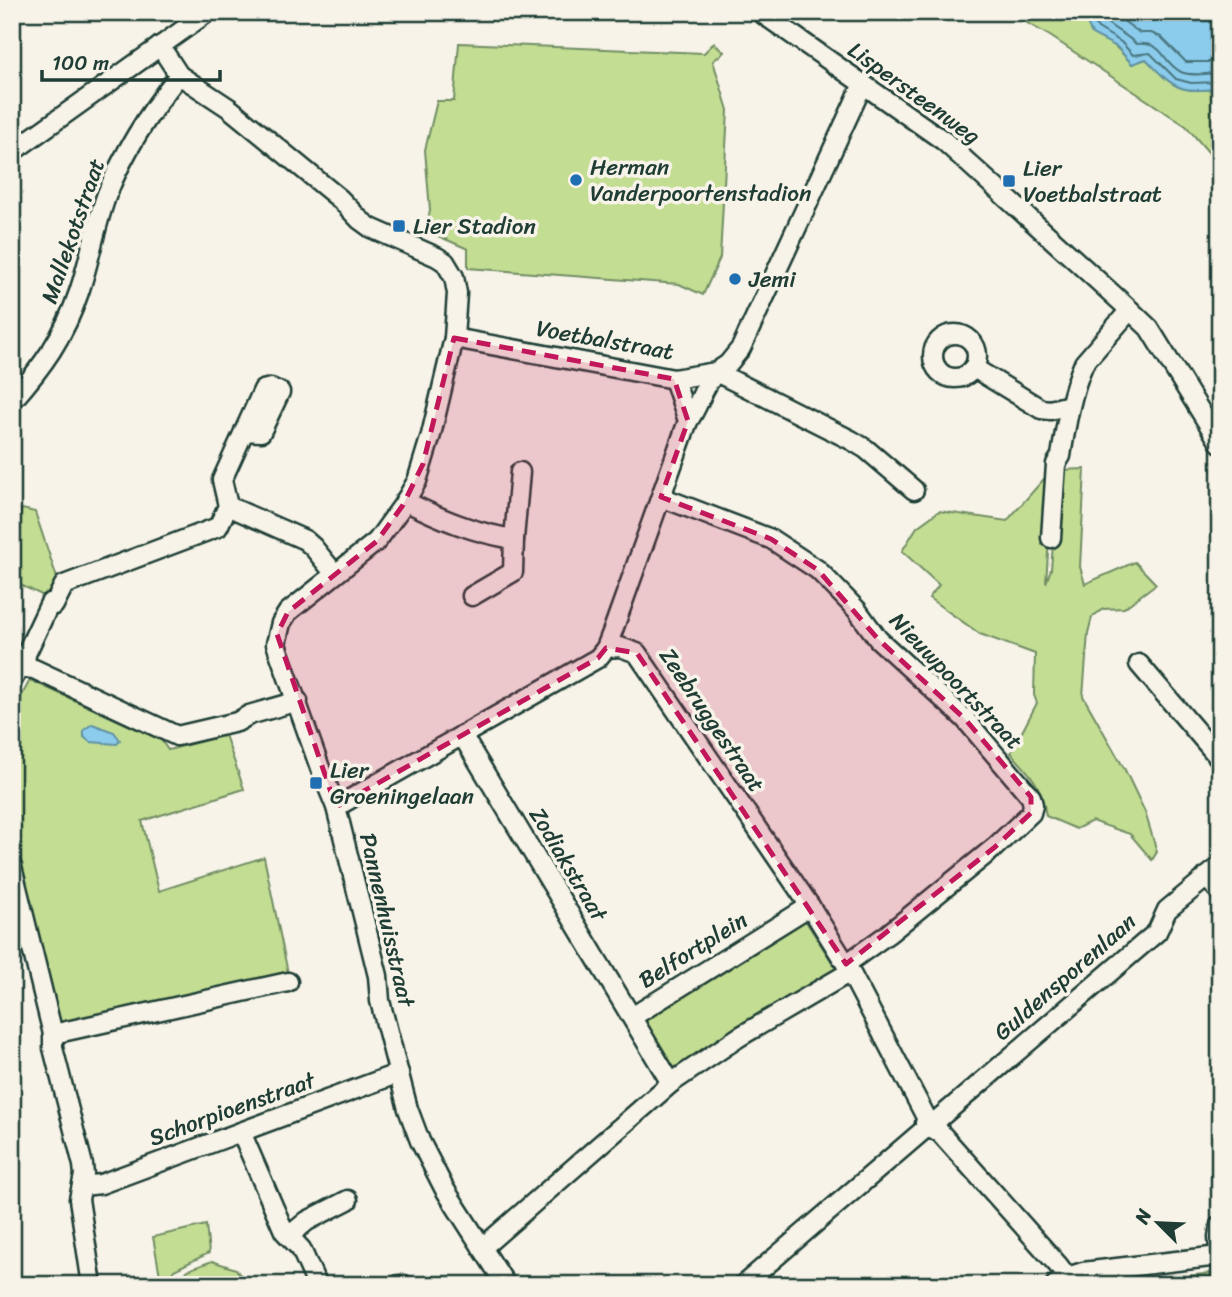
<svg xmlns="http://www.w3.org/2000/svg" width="1232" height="1297" font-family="Sriracha,sans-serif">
  <rect width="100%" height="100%" fill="#f7f3e8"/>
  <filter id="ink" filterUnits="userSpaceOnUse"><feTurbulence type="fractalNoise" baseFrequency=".0143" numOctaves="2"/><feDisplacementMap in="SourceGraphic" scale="14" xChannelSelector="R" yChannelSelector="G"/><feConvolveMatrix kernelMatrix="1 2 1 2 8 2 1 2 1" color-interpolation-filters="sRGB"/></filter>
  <g filter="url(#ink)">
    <g fill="#c3dd93" stroke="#718d64" stroke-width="2">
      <path d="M1008,12H1072L1070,14C1092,22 1116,46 1132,64L1146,59C1172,86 1179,95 1220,88V166L1186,126L1050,36Z"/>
      <polygon points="459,43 704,53 714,43 724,52 713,61 728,110 720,258 703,295 679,284 468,268 468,249 431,233 427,225 430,210 425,150 437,101 454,101"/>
      <path d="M1085,469L1080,567L1085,584L1135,562L1156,584L1124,608L1103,609L1092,617L1088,633L1083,696L1125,770L1145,812L1157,852L1152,860L1130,834L1092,821L1076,829L1046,816C1041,784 1032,776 1011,753L1037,703L1034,695L1035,654L980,634L929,598L939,585L902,551L917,527L939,511L1007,521L1049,473L1053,478L1046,583L1051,569L1059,470Z"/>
      <polygon points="22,509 35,512 57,578 46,597 12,581 12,528"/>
      <polygon points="30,680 161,740 168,750 225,735 244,789 142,821 159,891 264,857 288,973 59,1023 12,826 12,714"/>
      <polygon points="805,920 837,970 673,1071 643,1021"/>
      <polygon points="206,1225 209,1253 174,1270 170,1276 164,1274 161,1281 153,1237"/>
      <polygon points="212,1261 236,1269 247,1285 175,1285 188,1270"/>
      <polygon points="1211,1273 1212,1285 1117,1285"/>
    </g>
    <g fill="#8bcbec" stroke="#6092a2" stroke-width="2">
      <path d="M1072,12H1220V88C1179,95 1172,86 1146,59L1132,64L1117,47L1092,34L1085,20L1076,19L1070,14Z"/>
      <polygon points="92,724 114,732 120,740 117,744 90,742 84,737 84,730"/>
    </g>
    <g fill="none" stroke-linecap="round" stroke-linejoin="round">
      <g stroke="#4a767e" stroke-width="2">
        <polyline points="1078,12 1089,14 1098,28 1121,42 1133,55 1150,53 1176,79 1191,83 1220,82"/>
        <path d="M1099,12C1106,27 1124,32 1136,44C1166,42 1160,61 1181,72C1192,77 1208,73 1220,73"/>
        <polyline points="1111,12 1140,33 1151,33 1161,37 1186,62 1220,62"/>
      </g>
      <g stroke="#1f3d34" stroke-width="23">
        <g id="minor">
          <polyline points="760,12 944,141 1130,310 1149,328 1220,443"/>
          <polyline points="160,46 179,75 229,108 340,199 360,220 371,228 437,257 445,262 454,277 457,293 454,338 431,435 417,481 403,505 377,541 288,612 281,623 276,644 320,768 336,807 378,976 380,1001 408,1109 420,1141 444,1188 506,1285"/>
          <polyline points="12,152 208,12"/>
          <circle cx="955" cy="356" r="22"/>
          <polyline points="454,338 674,379 716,372 728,364 741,348 863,84"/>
          <polyline points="974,368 1041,409 1050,410 1070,405"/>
          <path d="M12,401C43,366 64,337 79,292C90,260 95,226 107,194C124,152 151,110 179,75"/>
          <path d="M688,421C700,405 702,387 716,372L851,440L866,449L914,490"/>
          <polyline points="661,497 771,539 818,570 857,610 878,639 965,719 1031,797 1033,805 1031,813 995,847 888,934 846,964"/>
          <path d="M405,501C441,519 474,533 514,539L520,472"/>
          <polyline points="228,506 305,540 313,547 335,574"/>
          <path d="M1051,538L1056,464L1061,456C1066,425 1071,393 1084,363L1130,310"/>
          <polyline points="472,596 513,572 514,539"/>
          <polyline points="54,605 64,585 218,527 228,506 222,480 263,390 271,388 280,392 261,432 244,431"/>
          <polyline points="606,648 620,647 637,653 810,906 846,964 927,1119"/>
          <polyline points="1139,664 1220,759"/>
          <polyline points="25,668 34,669 177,736 237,722 249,715 298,701"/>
          <polyline points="25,668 26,654 50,603"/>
          <polyline points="12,681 17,672 25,668"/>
          <polyline points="462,735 671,1083"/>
          <polyline points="336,807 598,658 606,648 613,630 688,421 674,379"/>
          <polyline points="12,867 53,1034 53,1048 83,1165 84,1175 79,1199 92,1285"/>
          <polyline points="1206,877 1220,892"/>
          <polyline points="632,1017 810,906"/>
          <polyline points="53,1034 288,982"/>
          <polyline points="926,1128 934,1130 937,1124 936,1121 1157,932 1167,910 1220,866"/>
          <polyline points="936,1128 1058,1265 1067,1277 1068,1285"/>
          <polyline points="241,1132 284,1231 301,1249 317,1285"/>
          <polyline points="82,1186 101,1184 399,1073"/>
          <polyline points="1220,1225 1218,1237 1220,1262"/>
          <polyline points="289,1236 307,1221 348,1200"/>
          <polyline points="482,1248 671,1083 739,1037 850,972"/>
          <polyline points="399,1285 404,1285"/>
          <polyline points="743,1285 926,1128 925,1123 927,1119"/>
          <polyline points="1055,1285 1067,1277 1083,1272 1219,1256"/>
        </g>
      </g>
      <use href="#minor" stroke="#f7f3e8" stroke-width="18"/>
    </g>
  </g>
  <path fill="#c2185b" fill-opacity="0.2" stroke="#c2185b" stroke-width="5" stroke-dasharray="14 9" stroke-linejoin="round" d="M454,338L674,379L688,421L661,497L771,539L818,570L878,639L965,719L1031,797V813L995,847L846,964L637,653L606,648L598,658L336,807L277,634L288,612L377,541L403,505L423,464Z"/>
  <g fill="#1f6fb2" stroke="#f7f3e8" stroke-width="2.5">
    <circle cx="576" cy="180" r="7"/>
    <rect x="1002" y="174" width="14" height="14" rx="3.5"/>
    <rect x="392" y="219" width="14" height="14" rx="3.5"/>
    <circle cx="735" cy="279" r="7"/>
    <rect x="309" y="776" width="14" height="14" rx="3.5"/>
  </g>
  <g text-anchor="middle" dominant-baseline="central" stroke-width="7" stroke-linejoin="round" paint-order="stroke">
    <g font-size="23" fill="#1f3d34" stroke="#f7f3e8">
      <text transform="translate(914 93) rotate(36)">Lispersteenweg</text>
      <text transform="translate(73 231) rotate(-71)">Mallekotstraat</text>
      <text transform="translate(605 340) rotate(10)">Voetbalstraat</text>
      <text transform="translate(956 681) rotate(46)">Nieuwpoortstraat</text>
      <text transform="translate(712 720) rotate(56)">Zeebruggestraat</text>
      <text transform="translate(568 864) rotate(59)">Zodiakstraat</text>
      <text transform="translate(387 920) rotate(77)">Pannenhuisstraat</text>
      <text transform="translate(693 950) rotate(-32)">Belfortplein</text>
      <text transform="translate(1065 977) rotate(-41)">Guldensporenlaan</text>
      <text transform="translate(232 1109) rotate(-20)">Schorpioenstraat</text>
    </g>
    <g font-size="23" fill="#1f3d34" stroke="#f7f3e8" text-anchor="start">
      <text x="590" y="167">Herman<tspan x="590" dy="26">Vanderpoortenstadion</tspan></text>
      <text x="1023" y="168">Lier<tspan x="1023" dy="26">Voetbalstraat</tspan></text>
      <text x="413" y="226">Lier Stadion</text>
      <text x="749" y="279">Jemi</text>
      <text x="330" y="770">Lier<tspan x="330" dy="26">Groeningelaan</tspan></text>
    </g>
  </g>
  <rect width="1232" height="1297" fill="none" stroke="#f7f3e8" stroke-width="42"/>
  <rect x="21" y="21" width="1190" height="1255" fill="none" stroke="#1f3d34" stroke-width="2.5" filter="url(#ink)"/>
  <g transform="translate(1158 1223) rotate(294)" stroke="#f7f3e8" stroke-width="5" paint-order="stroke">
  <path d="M0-5L12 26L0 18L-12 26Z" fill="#1f3d34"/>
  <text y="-10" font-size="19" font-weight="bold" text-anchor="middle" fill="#1f3d34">N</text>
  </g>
  <path d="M42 70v10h178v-10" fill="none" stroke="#1f3d34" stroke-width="3.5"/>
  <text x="52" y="70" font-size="21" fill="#1f3d34" stroke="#f7f3e8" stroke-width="5" paint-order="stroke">100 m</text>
</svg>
